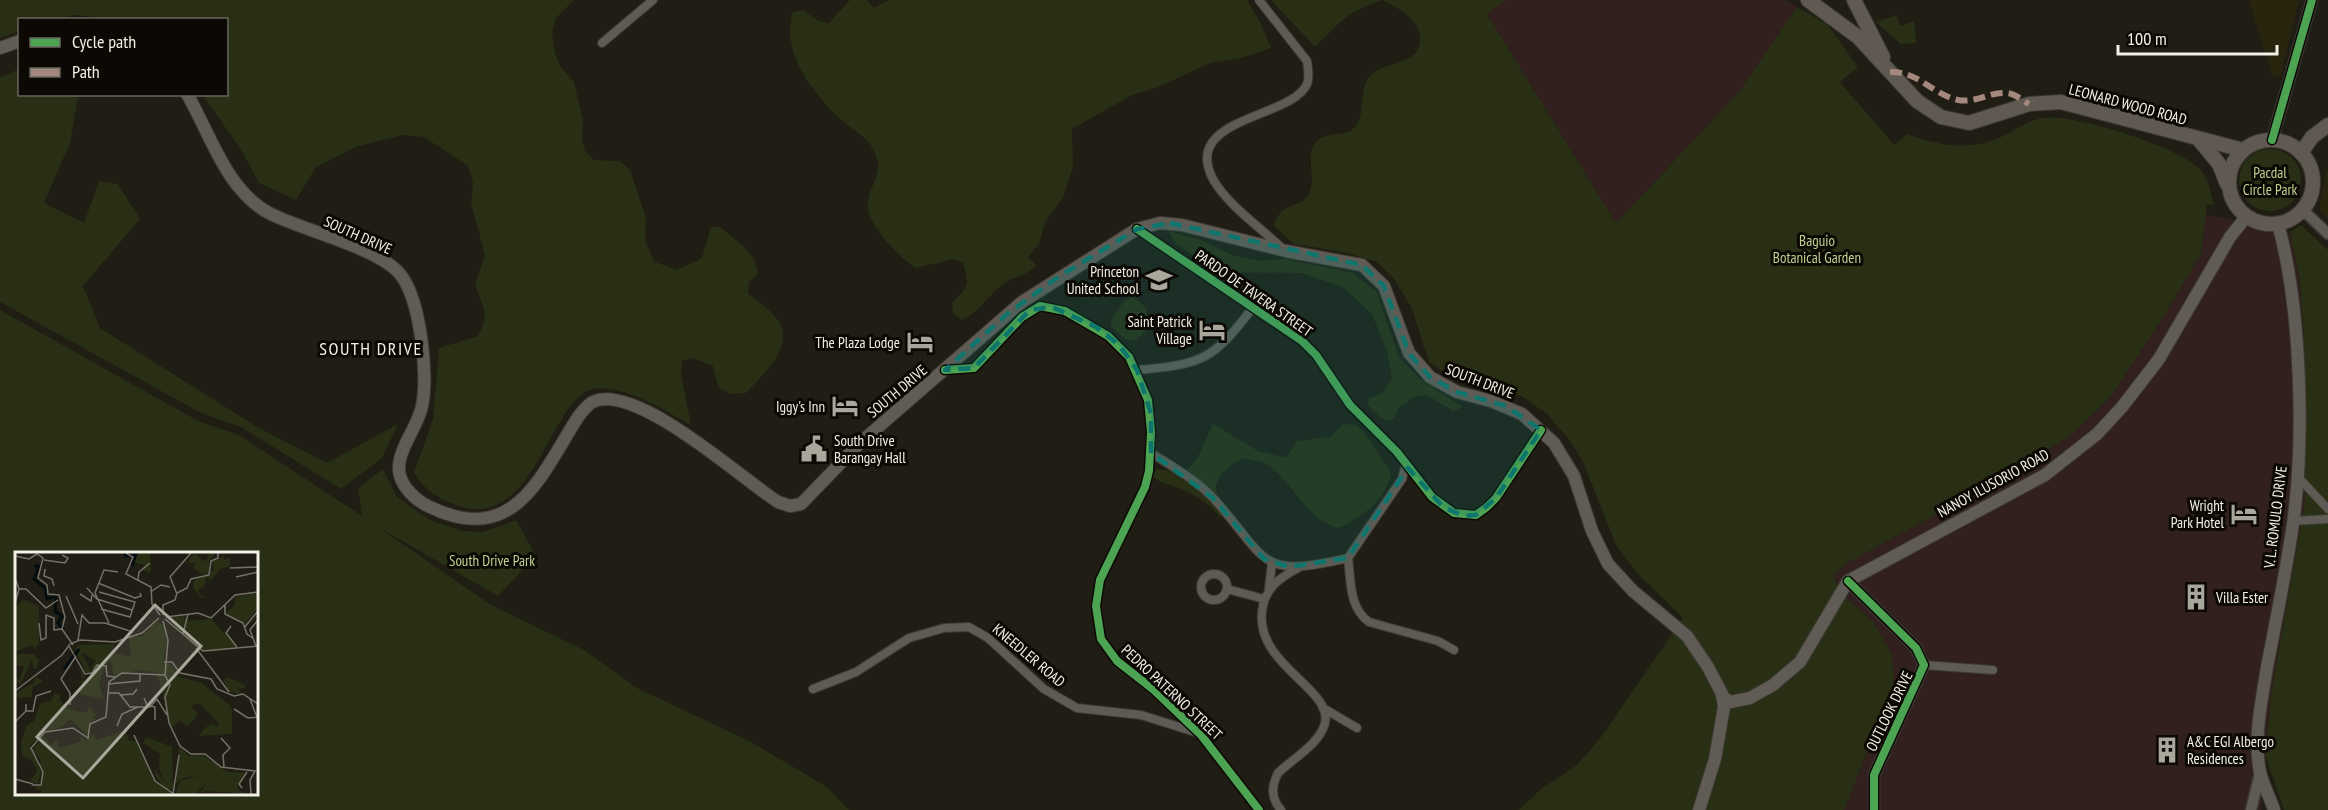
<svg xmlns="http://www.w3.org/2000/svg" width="2328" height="810" font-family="'PT Sans Narrow',sans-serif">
  <rect width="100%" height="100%" fill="#1f1d14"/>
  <g fill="#31201e">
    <polygon points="1506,0 1785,0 1797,7 1738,93 1616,223 1487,14"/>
    <polygon points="2205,214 2290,232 2300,282 2305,352 2305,503 2271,695 2261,810 1844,810 1894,683 1892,654 1873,622 1841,593 1833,575 1847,563 1985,488 2070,436 2110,398 2166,313 2201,254"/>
  </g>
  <g fill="#29240d">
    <polygon points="2249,0 2299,0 2280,78 2272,75"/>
    <polygon points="2326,170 2328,170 2328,219 2319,210"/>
  </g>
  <g fill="#292f14" fill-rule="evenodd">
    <path d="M0,0H574L555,19L552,33L555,53L560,66L574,82L583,121L582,139L585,151L594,160L620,161L630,170L646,218L645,241L655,262L677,270L702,258L711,227H720C736,241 757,252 758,274L749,282L748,293C757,301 769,308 776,318C798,345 763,374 746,393L730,394L718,387L713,366L693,358L682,361L681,374L691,425C663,410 627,385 594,389C550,395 535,535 456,505C436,497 426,491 414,473L433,419L439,348L478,336C490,312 483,308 475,285L485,255L471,203L473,183L468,166L424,137L403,135L358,146L316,167L296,200L259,183L243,153L203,95L226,94V20H117L77,15L53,19L20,20L19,31L0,38Z"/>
    <path d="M850,0H867L874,8L889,0H1247L1261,24L1271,48L1241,58L1210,63L1156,88L1132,95L1072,129L1073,167L1064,196L1045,222L1039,244L1028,257L1036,265C1028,275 1019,275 1008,281C990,291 980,313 961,320L953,313L952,303C968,287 970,286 963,263L954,259L916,268C900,259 866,223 868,204C870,180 887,173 872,147C867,138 853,130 845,123C821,102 792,68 790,34C789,27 792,19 792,12L803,10L818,21L829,23Z"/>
    <path d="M1271,0H1506L1487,14L1616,223L1738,93L1797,7L1827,24L1858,67L1840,82L1894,145L1908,134C1938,146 1971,151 2001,137C2015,130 2027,121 2043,118C2073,113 2183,148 2202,171C2209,181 2211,194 2214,205L2207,204L2201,254L2166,313L2110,398L2070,436L1985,488L1847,563L1833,575L1841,593L1873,622L1892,654L1894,683L1844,810H1519L1541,789L1577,765L1599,740L1683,618L1639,575L1616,545L1583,462L1571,442L1547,414L1523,397L1494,385L1453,379L1429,362L1412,309L1395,280L1377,262L1343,252L1294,244L1273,225C1276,220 1279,213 1283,210C1293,203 1303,206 1309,193C1317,178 1304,152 1317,141C1329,130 1349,139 1357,124C1366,108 1358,90 1370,76C1384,60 1421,67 1420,37C1419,19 1397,7 1382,0C1346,12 1341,22 1315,47Z"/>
    <polygon points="1896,15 1900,26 1914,21 1916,43 1901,44 1876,22"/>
    <polygon points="19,69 20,94 78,95 70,143 44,203 84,223 99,181 118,184 140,219 83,286 100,328 257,427 327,463 398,424 382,458 341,489 241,427 201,413 0,302 0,78"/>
    <circle cx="2270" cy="180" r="31"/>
    <polygon points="2301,225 2328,250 2328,810 2284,810 2266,757 2271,695 2305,503 2305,352 2300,282 2290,232"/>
    <polygon points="1168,231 1201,240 1232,255 1260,261 1285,259 1353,273 1376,291 1399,357 1420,379 1463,407 1453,411 1427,395 1416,396 1399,407 1395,417 1390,421 1381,418 1368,405 1369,398 1381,394 1392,379 1388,354 1372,314 1343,287 1302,273 1219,272 1176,244"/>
    <polygon points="1134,297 1145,307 1150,321 1145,332 1135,341 1125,339 1111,326 1111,319 1125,300"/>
    <path d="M0,310L198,421L239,435L362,516L358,488L383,469L397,497L430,520L463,531L483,532L516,520L536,556L498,596L378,527L491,605L584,650L637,688L751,742L827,787L849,810H0ZM16,554H256V794H16Z"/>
    <path d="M1213,424L1258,451L1286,458L1297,441L1330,437L1343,424L1357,425L1370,440L1391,473C1385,502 1364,515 1339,528C1308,521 1295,486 1271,467C1264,461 1253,460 1244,458C1232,464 1216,474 1216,490C1217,499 1222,507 1221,518C1211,505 1197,496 1182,489C1169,483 1163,486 1151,475L1157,469L1184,473L1197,459Z"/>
  </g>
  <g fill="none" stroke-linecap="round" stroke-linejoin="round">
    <g stroke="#3c3a32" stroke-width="10">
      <g id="minor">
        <path d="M1259,0L1307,61C1308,69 1310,77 1307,84C1292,119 1178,117 1214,181C1230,207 1261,228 1283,249"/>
        <polyline points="602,43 653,0"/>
        <polyline points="1137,229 1302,341 1316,355 1350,405 1397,452 1432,497 1454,513 1476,515 1487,507 1496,498 1541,430"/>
        <polyline points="945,370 974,368 1022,317 1040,306 1065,311 1108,336 1129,357 1148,400 1151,432 1149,471 1145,487 1100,580 1096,606 1101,639 1117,661 1154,690 1201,735 1259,810"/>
        <path d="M1137,370C1204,364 1213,360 1254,306"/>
        <path d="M1151,453C1173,467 1197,480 1215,500C1269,561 1258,579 1348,558L1402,479L1406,464"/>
        <polyline points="2297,476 2328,509"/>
        <polyline points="2293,521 2328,519"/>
        <path d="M1348,558C1351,581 1349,608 1369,622L1438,641L1454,650"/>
        <circle cx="1214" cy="587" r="13"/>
        <polyline points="1269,588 1272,563"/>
        <polyline points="1227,589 1264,599"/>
        <polyline points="1924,665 1993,670"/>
        <polyline points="813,689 856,672 909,638 944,628 969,627 988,638 1044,689 1077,708 1141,715 1198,733"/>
        <polyline points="1323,708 1357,728"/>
        <path d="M1281,810C1271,798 1271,787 1278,773C1292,759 1320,744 1325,723C1333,689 1256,665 1262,612C1264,589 1279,578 1298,568"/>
      </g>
    </g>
    <g stroke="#3c3a32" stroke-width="13">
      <g id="tertiary">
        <polyline points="2272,140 2312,0"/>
        <polyline points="2303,210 2328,234"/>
        <polyline points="1848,581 1916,648 1924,665 1874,775 1874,810"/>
        <polyline points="2251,810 2260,773"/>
      </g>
    </g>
    <g stroke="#3c3a32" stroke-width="14">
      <g id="secondary">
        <polyline points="0,48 20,41"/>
        <path d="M187,94C210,133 226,190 269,213C301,230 379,248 400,274C420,298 429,375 422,406C418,427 398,448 399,470C400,486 416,501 430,507C515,548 541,475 578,417C583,411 587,404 595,401C639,385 742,479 778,502L790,506L801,504L861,442L1022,302L1137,229L1160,223L1182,225L1286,251L1362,265L1384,286L1409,353L1430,377L1457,392L1491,401L1522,414L1554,443L1574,476L1592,531L1608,564L1633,591L1687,636L1708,667L1722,694L1724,707L1715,759L1699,810"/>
        <polyline points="1722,696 1730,702 1750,698 1773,685 1800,662 1848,581 2045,475 2097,434 2122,407 2159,359 2230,237 2246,217"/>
        <path d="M2274,810C2270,797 2263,785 2260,772C2253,738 2262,700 2267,667C2276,620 2286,572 2293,524C2305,438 2301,307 2278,224"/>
      </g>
    </g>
    <g stroke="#3c3a32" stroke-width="16">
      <g id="primary">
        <polyline points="1808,0 1858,37 1917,101 1941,117 1969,123 2029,104 2061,102 2243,150"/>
        <polyline points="1854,0 1883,57"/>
        <circle cx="2271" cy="182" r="42"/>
        <polyline points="2200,141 2219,164 2227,184"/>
        <polyline points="2301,153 2312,137 2328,125"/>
      </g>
    </g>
    <use href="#minor" stroke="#5e5a54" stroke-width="8"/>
    <use href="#tertiary" stroke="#5e5a54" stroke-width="10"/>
    <use href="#secondary" stroke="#605c55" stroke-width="12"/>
    <use href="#primary" stroke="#5f5952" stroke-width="14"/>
    <path stroke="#a5887d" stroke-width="6" stroke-dasharray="12 6" stroke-linecap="butt" d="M1890,72C1918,71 1932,94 1958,100C1975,103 1988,93 2004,93C2013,92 2022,100 2029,104"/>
    <g stroke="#0c0904" stroke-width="11">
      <g id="cycleway">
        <polyline points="2272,140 2312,0"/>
        <polyline points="1137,229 1302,341 1316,355 1350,405 1397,452 1432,497 1454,513 1476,515 1487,507 1496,498 1541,430"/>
        <polyline points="945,370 974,368 1022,317 1040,306 1065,311 1108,336 1129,357 1148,400 1151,432 1149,471 1145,487 1100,580 1096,606 1101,639 1117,661 1154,690 1201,735 1259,810"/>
        <polyline points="1848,581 1916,648 1924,665 1874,775 1874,810"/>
      </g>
    </g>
    <use href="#cycleway" stroke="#4ca352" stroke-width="8"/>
  </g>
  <path fill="#0f766e" fill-opacity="0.2" stroke="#0f766e" stroke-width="4.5" stroke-dasharray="12 8" stroke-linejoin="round" d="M1170,223L1362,265L1384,286L1409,353L1430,377L1457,392L1506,406L1541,430L1496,498L1476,515L1464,516L1443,507L1408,468L1348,558L1289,567L1264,559L1213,498L1151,453V414L1137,370L1119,345L1096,327L1052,307L1030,310L974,368L945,370L1007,314L1058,277L1137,229Z"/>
  <defs>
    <g id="school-bare" transform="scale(2.07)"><path d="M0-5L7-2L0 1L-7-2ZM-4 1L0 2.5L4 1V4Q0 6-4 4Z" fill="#a9a69c" stroke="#0c0904" stroke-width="2.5" paint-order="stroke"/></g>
    <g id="hotel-bare" transform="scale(2.07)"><path d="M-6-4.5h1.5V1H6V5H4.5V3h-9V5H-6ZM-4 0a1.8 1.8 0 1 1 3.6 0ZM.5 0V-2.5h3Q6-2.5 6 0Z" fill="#a9a69c" stroke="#0c0904" stroke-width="2.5" paint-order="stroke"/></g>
    <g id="civic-bare" transform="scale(2.07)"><path d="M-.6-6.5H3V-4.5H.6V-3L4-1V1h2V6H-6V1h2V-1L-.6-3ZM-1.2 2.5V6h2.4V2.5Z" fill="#a9a69c" stroke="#0c0904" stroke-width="2.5" paint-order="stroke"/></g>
    <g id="building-bare" transform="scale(2.07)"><path d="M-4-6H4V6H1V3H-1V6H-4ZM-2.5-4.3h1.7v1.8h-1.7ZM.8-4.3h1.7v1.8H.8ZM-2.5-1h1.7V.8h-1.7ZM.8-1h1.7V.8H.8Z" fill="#a9a69c" stroke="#0c0904" stroke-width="2.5" paint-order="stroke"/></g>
  </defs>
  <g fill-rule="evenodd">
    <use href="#school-bare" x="1159" y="280"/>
    <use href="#hotel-bare" x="1212" y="330"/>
    <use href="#hotel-bare" x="920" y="342"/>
    <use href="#hotel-bare" x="845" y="406"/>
    <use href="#civic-bare" x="814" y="449"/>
    <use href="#hotel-bare" x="2244" y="514"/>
    <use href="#building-bare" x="2196" y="597"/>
    <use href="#building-bare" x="2167" y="750"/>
  </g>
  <g text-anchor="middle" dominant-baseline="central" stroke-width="6" stroke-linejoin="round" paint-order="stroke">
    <g font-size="15" fill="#f3f0e5" stroke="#0c0904">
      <text transform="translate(2128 104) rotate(15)">LEONARD WOOD ROAD</text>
      <text transform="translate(358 235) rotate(24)">SOUTH DRIVE</text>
      <text transform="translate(1254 293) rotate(35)">PARDO DE TAVERA STREET</text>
      <text transform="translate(1480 381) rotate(21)">SOUTH DRIVE</text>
      <text transform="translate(897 391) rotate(-40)">SOUTH DRIVE</text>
      <text transform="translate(1993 483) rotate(-29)">NANOY ILUSORIO ROAD</text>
      <text transform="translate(2275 517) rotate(-83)">V. L. ROMULO DRIVE</text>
      <text transform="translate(1029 655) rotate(40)">KNEEDLER ROAD</text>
      <text transform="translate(1172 692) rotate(43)">PEDRO PATERNO STREET</text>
      <text transform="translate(1889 711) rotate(-64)">OUTLOOK DRIVE</text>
    </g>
    <g font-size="15" fill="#bfd291" stroke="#0c0904">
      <text x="2270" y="172">Pacdal<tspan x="2270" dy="17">Circle Park</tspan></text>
      <text x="1817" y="240">Baguio<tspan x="1817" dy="17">Botanical Garden</tspan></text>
      <text x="492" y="560">South Drive Park</text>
    </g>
    <g font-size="15" fill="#f3f0e5" stroke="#0c0904" text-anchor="end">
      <text x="1139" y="271">Princeton<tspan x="1139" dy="17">United School</tspan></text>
      <text x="1192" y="321">Saint Patrick<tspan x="1192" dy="17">Village</tspan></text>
      <text x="900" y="342">The Plaza Lodge</text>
      <text x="825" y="406">Iggy's Inn</text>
      <text x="834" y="440" text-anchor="start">South Drive<tspan x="834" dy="17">Barangay Hall</tspan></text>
      <text x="2224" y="505">Wright<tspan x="2224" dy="17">Park Hotel</tspan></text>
      <text x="2216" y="597" text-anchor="start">Villa Ester</text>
      <text x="2187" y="741" text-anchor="start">A&amp;C EGI Albergo<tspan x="2187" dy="17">Residences</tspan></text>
    </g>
    <g font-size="18" letter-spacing="1.5" fill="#f3f0e5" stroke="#0c0904">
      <text x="371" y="348">SOUTH DRIVE</text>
    </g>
  </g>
  <g transform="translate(15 552)">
    <rect width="243" height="243" fill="#1f1d14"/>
    <path d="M121,1H135L136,21L127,18L130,13L120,11ZM179,1L191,10L194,1H201L194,9V20L188,23L178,16L181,11L177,12L173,9ZM208,1L209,8L215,5V14L205,17L193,32L195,26H191L189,35L183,37L186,44H192L186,46L178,36L179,29L199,18L197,10L207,5ZM243,41L241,59L230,72L211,61L220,53V45ZM8,47L24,55V91L20,97L17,93L0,100V56ZM169,64L173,69L196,67L223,96L196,100L180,95L152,66ZM142,69L148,73L152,90L148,110L157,113L164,125L185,130L214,152L217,157V182L184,184L190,176L196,172L202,175L204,171L184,151L176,154L183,162L173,174L165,169L156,176L142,121L124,118L99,124L95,106L91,113L84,112L78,119L76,115L81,109L66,100L77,121L71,120L60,97L63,93L99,92V101L116,105L114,84L126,85ZM3,102H18L26,110L23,109L22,117L18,116L17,107L6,132L0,130V127H5L9,115L0,113ZM83,114L89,115L84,131L89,147L64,142L68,131L61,130L70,128L66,124V117L71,128ZM21,125L28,129L18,135L16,145L3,146L2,140L20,130ZM213,125L230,133V136L223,137L227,142L214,140L208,128ZM39,142H45V148L54,157L70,161L75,155L82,163L77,165L81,167L75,170L74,185L55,167L47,175L35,178L15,193L26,220L23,232L15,229L22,219L18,210L7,203L6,191L11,174L19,169L25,151L36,149ZM111,178L114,189H121L139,229L158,242H26V236L23,239L19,235L27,233L25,207L17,198L29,184L36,193L41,188L45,196L65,190L66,184L70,188L79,182L81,188ZM131,185L157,195L158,237H151L140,224V217L151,233L144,217L145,202L128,191ZM164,195L174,204L188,203L212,220L231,221L222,234L225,239L235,242L191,239L183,242L187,239L190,232L181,242H160L165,229L183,224L168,226L161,231Z" fill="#292f14"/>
    <path fill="none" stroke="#030d0f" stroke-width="3" d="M109,1L111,4L121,2L117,14M19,14H24L19,27L30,36L32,47L41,44L40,59L47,64L43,71L49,78M49,117L64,97"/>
    <path fill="none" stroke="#747168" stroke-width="1.5" d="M111,1L118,5L111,22L136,35L137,52L145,63M0,4L14,7L22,2L28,6L23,26L32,33L33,42L44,43L50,65L47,77L58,93M29,8L50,11L53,6L47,3M215,16L243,15M30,17L29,24L37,27L39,34M221,25L243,20M0,26L4,37L0,51M123,28L124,20L135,11M83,31L120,46L126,44L125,41M72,36L82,47L117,58M4,37H11L31,56L43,48M137,39L146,33L155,35M84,40L120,50L115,65L86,57M65,42L76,49L77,43M162,42L155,25L176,1M51,44L63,72M210,53V62L228,71L232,82L239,87M148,63V53L160,48L162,41L172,36L176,27L194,23L196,9L203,6V1M151,65L183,61L196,66L220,43L243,40M150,67L188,99L243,94M148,69L153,88L150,123M24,71L26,88L31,86V63L39,66V78L47,77M94,71L80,41L89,18L103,20M216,74L211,81L222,95M229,76L243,59M168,82L173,62M63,88L67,63L74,71H90L118,80M54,94L70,122L77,121L82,113L91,114L92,124L100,125M241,94L235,78L243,68M181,96L214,140M149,110H157L165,121L196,127L202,137L219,144L228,142L243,152M150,123L155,133L150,145L154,171L165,194L176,202H190L206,215L240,219L235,228L236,242M93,132L125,129V121M0,139L47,103L55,92L65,88L100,90L127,81L144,66M93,141H104L115,155H135L142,147L152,163M106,143L118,142L122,137M129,146L132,153L140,155V168M235,147L243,168M55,153V141L46,127L61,104M219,157L233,166L243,165M11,159H18L21,144L36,139M0,170L11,159V152M102,174L107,162L123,155M119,183L140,229L159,242M206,186L215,196L208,203L209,215M0,227L18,232M17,233H26L28,220L16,196L30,180L58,176L73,186L75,172L91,165L94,130L107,121L150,123M227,236L224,232L232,220M158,242L164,203"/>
    <path fill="#a9a69c" fill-opacity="0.15" stroke="#a9a69c" stroke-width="3" d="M140,53L186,94L68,226L22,185Z"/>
    <rect width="243" height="243" fill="none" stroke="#f3f0e5" stroke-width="3"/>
  </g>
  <rect x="18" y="18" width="210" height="78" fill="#0c0904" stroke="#68655e" stroke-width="1.5"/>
  <rect x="30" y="38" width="30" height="9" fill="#4ca352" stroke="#68655e" stroke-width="1.5"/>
  <text x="72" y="48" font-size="18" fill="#f3f0e5">Cycle path</text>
  <rect x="30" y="68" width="30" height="9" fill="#a5887d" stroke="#68655e" stroke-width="1.5"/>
  <text x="72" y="78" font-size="18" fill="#f3f0e5">Path</text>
  <path d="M2118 45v9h159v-9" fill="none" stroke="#f3f0e5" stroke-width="3"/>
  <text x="2127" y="45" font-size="18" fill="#f3f0e5" stroke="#0c0904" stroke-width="4.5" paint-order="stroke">100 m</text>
</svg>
